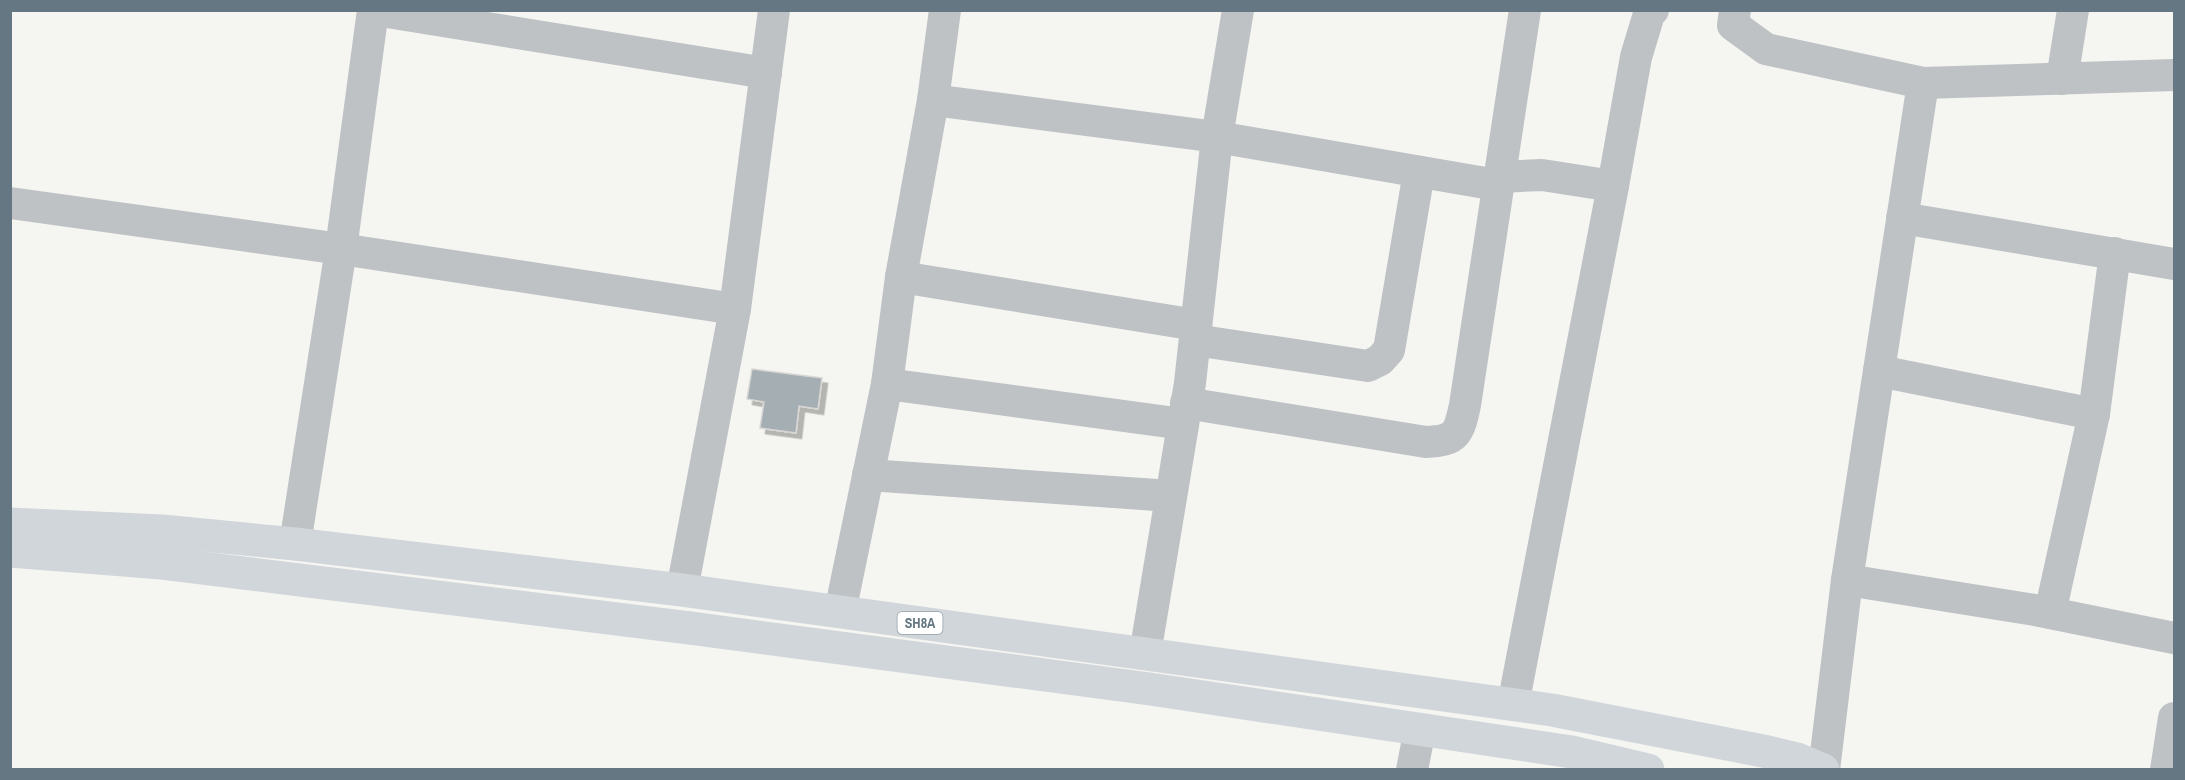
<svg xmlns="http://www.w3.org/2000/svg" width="2185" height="780" font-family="'Archivo Narrow',sans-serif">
  <defs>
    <filter id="shadow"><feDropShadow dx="5.5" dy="5.5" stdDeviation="0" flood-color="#0004"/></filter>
  </defs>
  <rect width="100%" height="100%" fill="#f5f5f2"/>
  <polygon fill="#a5aeb3" stroke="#d7d6d4" stroke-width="1.5" filter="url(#shadow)" points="752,369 822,378 818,409 799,406 796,433 760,428 764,402 747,399"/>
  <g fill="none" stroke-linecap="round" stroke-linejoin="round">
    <g stroke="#bec2c5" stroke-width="32">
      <polyline points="375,10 766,73"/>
      <polyline points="1735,10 1733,25 1766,49 1923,83 2174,75"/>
      <polyline points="2062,79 2073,10"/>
      <polyline points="933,100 1217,137 1497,185"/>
      <polyline points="1499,177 1542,175 1613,186 1636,57 1649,14 1653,10"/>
      <polyline points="10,203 341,249 735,309"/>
      <polyline points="1902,218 2174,264"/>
      <polyline points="901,277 1196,325"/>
      <polyline points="1195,340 1368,366 1380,360 1389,350 1419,172"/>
      <polyline points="1879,371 2094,414 2050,613"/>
      <polyline points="887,384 1183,424"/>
      <path d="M1186,403L1426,442C1457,441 1459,433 1465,405L1525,10"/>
      <polyline points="2094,414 2115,253"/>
      <polyline points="868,475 1171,496"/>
      <polyline points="295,544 341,249 373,10"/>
      <polyline points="1847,580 2035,610 2174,638"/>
      <polyline points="682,590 735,309 774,10"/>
      <polyline points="840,612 887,384 901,277 933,100 945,10"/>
      <polyline points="1145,654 1190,383 1217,137 1238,10"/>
      <polyline points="1513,705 1613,186"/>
      <polyline points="1412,770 1420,729"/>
      <polyline points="1824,770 1847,580 1923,83"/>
      <polyline points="2166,770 2174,718"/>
    </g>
    <g stroke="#d1d6da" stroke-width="33">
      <polyline points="10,524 162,531 295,544 682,590 1552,710 1768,752 1797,759 1823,770"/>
      <polyline points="10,551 162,563 690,628 1150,689 1572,752 1648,770"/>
    </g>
  </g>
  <g text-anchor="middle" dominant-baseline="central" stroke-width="6" stroke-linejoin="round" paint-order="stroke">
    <rect fill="#fff" stroke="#92a0a8" stroke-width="1.5" x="897.5" y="612" width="45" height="22" rx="4.5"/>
    <g font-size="14" font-weight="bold" fill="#647782">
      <text x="920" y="623">SH8A</text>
    </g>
  </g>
  <rect width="2185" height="780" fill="none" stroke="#647782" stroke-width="24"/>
</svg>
